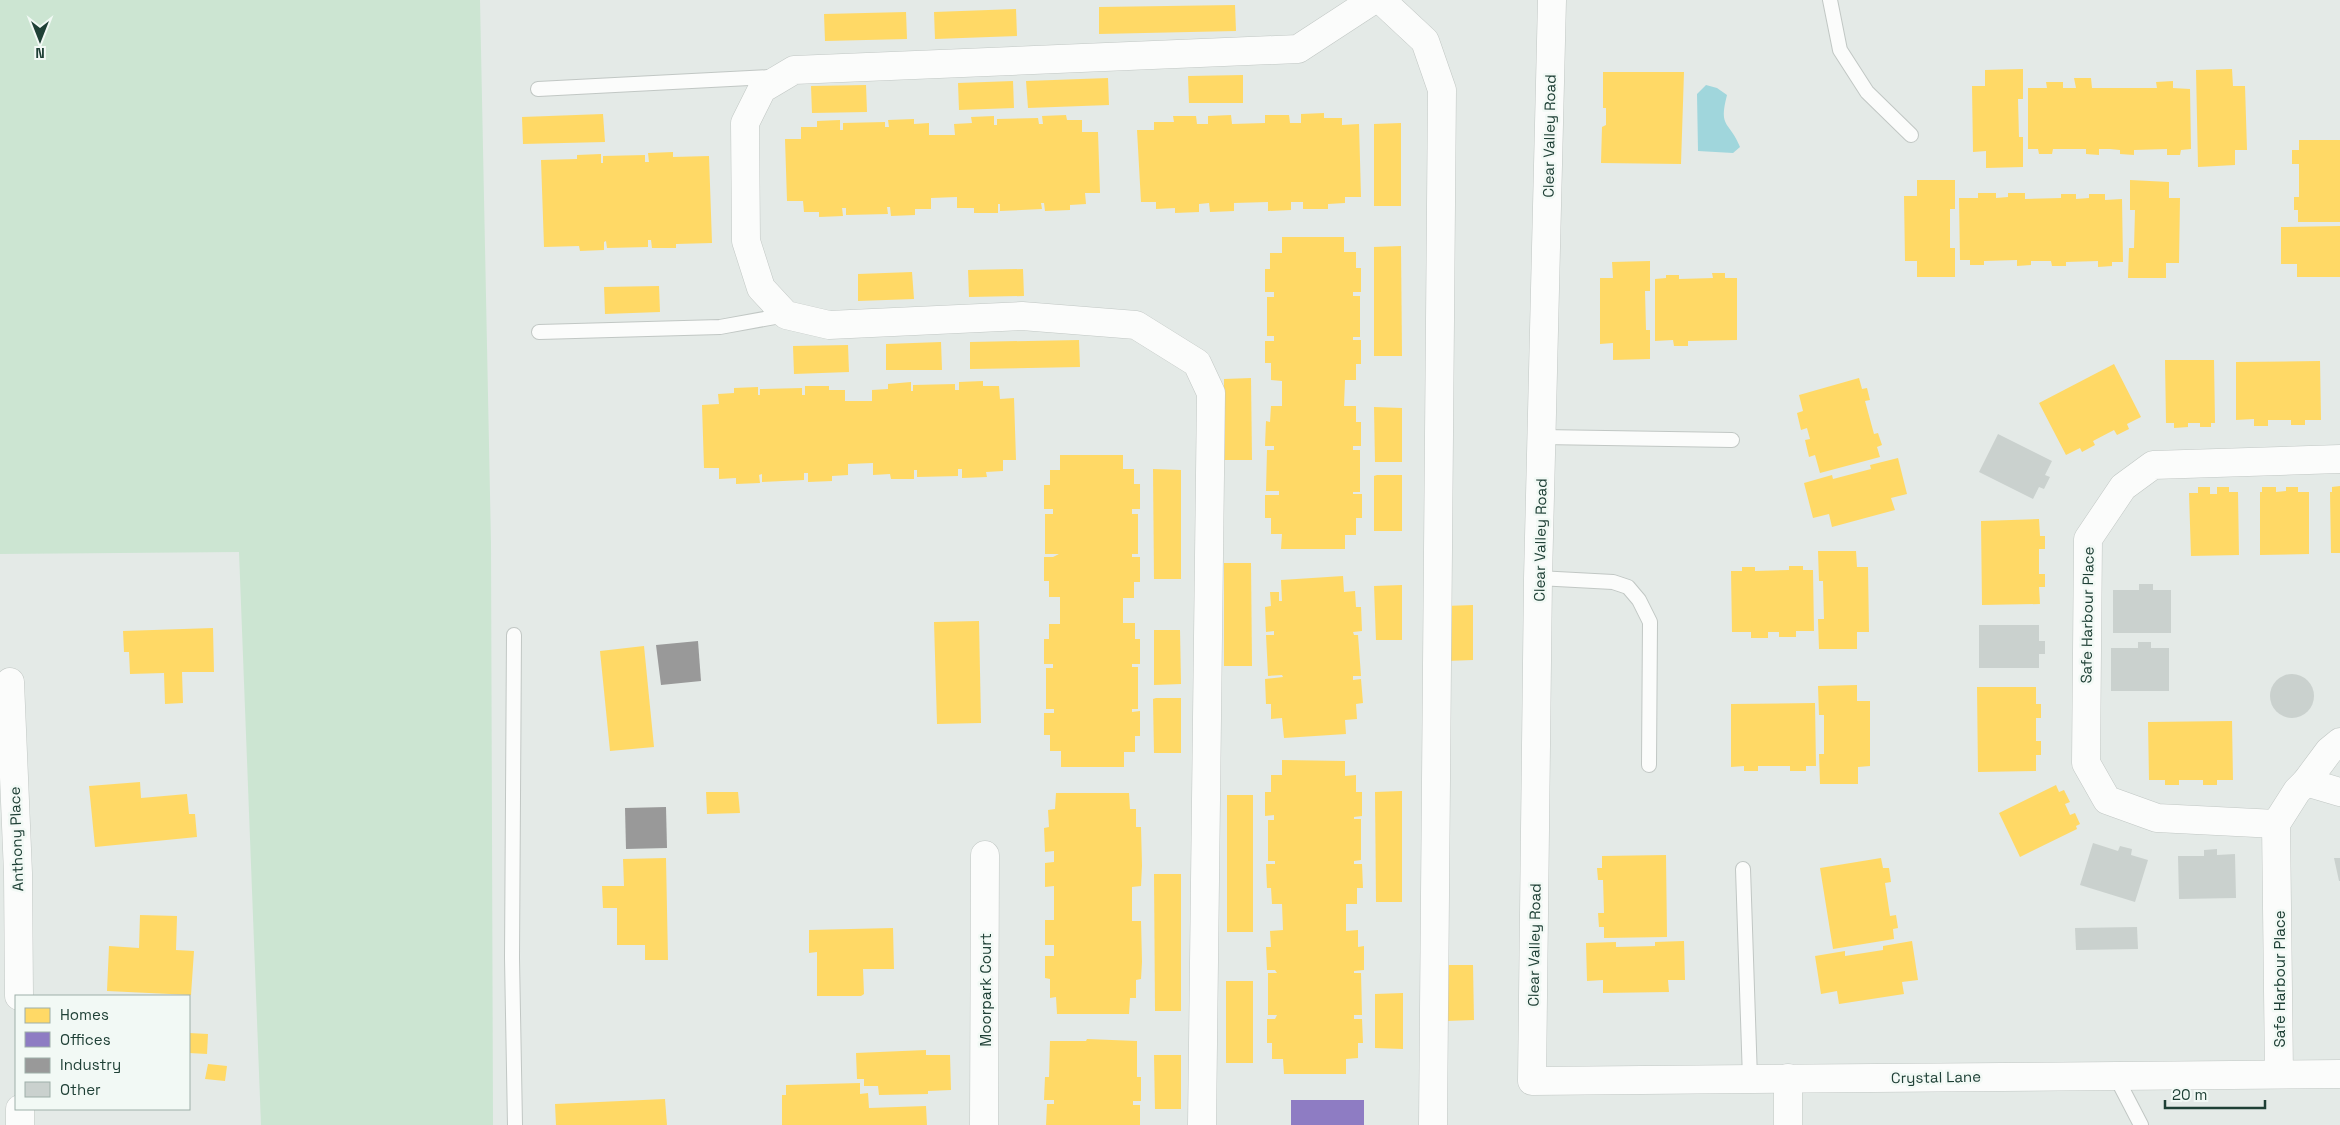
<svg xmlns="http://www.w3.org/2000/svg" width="2340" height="1125" font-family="'Space Grotesk',sans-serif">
  <rect width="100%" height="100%" fill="#e4eae7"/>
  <polygon fill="#cce5d2" points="0,0 480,0 491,543 493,1125 261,1125 239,552 0,554"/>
  <path fill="#a0d6dc" d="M1706,85L1717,88L1727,95C1718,129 1730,121 1740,147L1733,153L1698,151L1697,94Z"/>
  <g fill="#ffd966">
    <polygon points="1235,5 1236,31 1099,34 1099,7"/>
    <polygon points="1016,9 1017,36 935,39 934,12"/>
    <polygon points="906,12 907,39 825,41 824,14"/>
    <polygon points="2023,69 2023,99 2018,99 2019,137 2023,137 2023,167 1986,168 1986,151 1973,152 1972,86 1985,86 1985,70"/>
    <polygon points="2232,69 2233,86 2245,86 2247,150 2235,150 2235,165 2198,167 2196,70"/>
    <polygon points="1603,72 1684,72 1681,164 1601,163 1602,127 1606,125 1606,108 1603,108"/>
    <polygon points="1243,75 1243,103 1189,103 1188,76"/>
    <polygon points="1108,78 1109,105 1028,108 1026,81"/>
    <polygon points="2074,78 2091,78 2092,88 2157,88 2156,82 2173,81 2173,88 2190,89 2191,149 2181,150 2180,155 2167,155 2167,149 2134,150 2134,155 2120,154 2120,150 2110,149 2099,149 2099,155 2086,154 2086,149 2053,149 2052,154 2039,154 2038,149 2028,149 2028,88 2047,88 2046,82 2063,82 2063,88 2076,88"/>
    <polygon points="1013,81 1014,108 959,110 958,83"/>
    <polygon points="866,85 867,112 812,113 811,86"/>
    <polygon points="1324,113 1324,118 1342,118 1342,125 1359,124 1361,197 1345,197 1345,203 1328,204 1328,209 1303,209 1303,202 1291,202 1291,210 1268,211 1268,202 1234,203 1234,211 1210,212 1209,203 1199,204 1199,212 1175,213 1175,208 1156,209 1156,202 1141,202 1137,130 1154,130 1154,122 1174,122 1173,116 1196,116 1197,124 1208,124 1208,116 1231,115 1232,124 1265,123 1265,115 1289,115 1290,123 1301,123 1301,114"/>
    <polygon points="603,114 605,142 523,144 522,117"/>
    <polygon points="1066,115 1067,120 1082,120 1082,132 1098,132 1100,193 1085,193 1086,204 1070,205 1070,210 1045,211 1044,203 1041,203 1042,209 1000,211 1000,204 998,204 998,213 974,213 974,208 957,208 957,197 931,198 931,209 915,209 915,215 891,216 890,207 887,207 888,214 846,215 846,208 842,208 843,216 819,217 819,212 804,212 803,201 787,201 785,139 801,139 801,127 817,127 817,121 840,120 840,130 843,130 843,123 885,122 885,127 889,127 888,120 914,119 914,124 929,123 929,135 955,135 954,124 972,123 971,117 994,116 994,125 997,125 997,119 1038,118 1039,124 1043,124 1042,116"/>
    <polygon points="1401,123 1401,206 1374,206 1374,124"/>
    <polygon points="2299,140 2340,140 2340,222 2298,222 2298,210 2294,210 2294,197 2299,197 2299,164 2292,164 2292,150 2299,150"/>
    <polygon points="673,152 673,157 709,156 712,243 676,244 676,248 652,248 651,240 648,240 648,247 607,248 606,241 604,242 604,250 580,251 579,246 544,247 541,160 577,159 577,155 601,154 601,163 603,163 603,156 645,155 645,162 649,162 648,153"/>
    <polygon points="1917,180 1955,180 1955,209 1950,209 1950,248 1955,248 1955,277 1917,277 1917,261 1905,261 1904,196 1917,196"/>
    <polygon points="2130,180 2169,182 2169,198 2180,198 2179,263 2166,263 2166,278 2128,278 2129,248 2134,248 2135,210 2130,210"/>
    <polygon points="1978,193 1996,193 1996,198 2008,197 2008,193 2025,193 2025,199 2061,198 2061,194 2076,194 2076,199 2089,198 2089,194 2105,194 2105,200 2122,199 2123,262 2112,262 2112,266 2098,267 2098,261 2066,262 2066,266 2052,266 2051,261 2031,261 2031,265 2017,266 2017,260 1984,261 1984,265 1970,265 1970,260 1960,260 1959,198 1978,198"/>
    <polygon points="2340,226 2340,277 2297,277 2297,264 2281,264 2281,227"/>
    <polygon points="1282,237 1344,237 1344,252 1356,252 1356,268 1361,268 1361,292 1353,292 1353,296 1360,296 1360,337 1353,337 1353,340 1361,340 1361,364 1356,364 1356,380 1345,380 1344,406 1356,406 1356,422 1361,422 1361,446 1353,446 1353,450 1360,450 1360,492 1353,492 1353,494 1362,494 1362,518 1356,518 1356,535 1345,535 1345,549 1281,549 1282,534 1271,534 1271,518 1265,518 1265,495 1279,495 1279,491 1266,491 1267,450 1274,450 1274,446 1265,446 1266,421 1270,422 1271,406 1282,406 1282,381 1271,380 1271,363 1265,363 1265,341 1274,341 1274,336 1267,336 1267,297 1274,297 1274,292 1265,292 1265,269 1270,269 1270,253 1282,253"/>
    <polygon points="1401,246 1402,356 1374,356 1374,247"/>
    <polygon points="1650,261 1650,291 1645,291 1646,330 1650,330 1650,359 1613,360 1613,343 1600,344 1600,278 1613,278 1612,262"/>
    <polygon points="1023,269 1024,296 969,297 968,270"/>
    <polygon points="912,272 914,299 858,301 858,274"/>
    <polygon points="1712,273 1725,273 1725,278 1737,278 1737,340 1688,341 1688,346 1674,346 1673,340 1655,341 1655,279 1666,278 1666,275 1679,275 1679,279 1713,278"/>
    <polygon points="659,286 660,312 605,314 604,287"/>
    <polygon points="1079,340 1080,367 970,369 970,342"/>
    <polygon points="941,342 942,370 886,370 886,344"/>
    <polygon points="848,345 849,372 794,374 793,346"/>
    <polygon points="2165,360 2214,360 2215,423 2211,423 2211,427 2200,427 2200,423 2188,423 2188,427 2174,428 2174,423 2166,423"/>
    <polygon points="2320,361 2321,420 2305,420 2305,425 2291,425 2291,420 2268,420 2268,426 2254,426 2254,419 2236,420 2236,362"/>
    <polygon points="2114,364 2141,417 2127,424 2129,429 2117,435 2114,430 2093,441 2095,445 2082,452 2080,448 2066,455 2039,403"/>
    <polygon points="1251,378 1252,460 1224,460 1224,379"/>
    <polygon points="1859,378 1862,389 1867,388 1870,400 1865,401 1874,434 1878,433 1882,445 1877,447 1880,457 1820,473 1815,455 1809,457 1805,440 1810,439 1807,428 1801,430 1797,413 1803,411 1799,395"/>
    <polygon points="983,381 983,386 999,386 1000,399 1014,398 1016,460 1003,460 1003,471 986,472 987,477 962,478 962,469 958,469 958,476 917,477 917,470 914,470 914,479 891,479 890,474 873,475 873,463 848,464 848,475 832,476 832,481 808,482 808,473 804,473 804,480 762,482 762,474 759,475 760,483 736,484 736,478 719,479 719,468 704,468 702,405 719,404 718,394 734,393 734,388 758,387 758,395 760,395 760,389 802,388 802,395 805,395 805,386 829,386 829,390 845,390 845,401 872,401 872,390 888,389 888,384 911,382 911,391 913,391 913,385 955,384 955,390 959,390 959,382"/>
    <polygon points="1374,407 1402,408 1402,462 1375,462"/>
    <polygon points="1060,455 1123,455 1123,469 1134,469 1134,484 1140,484 1140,509 1132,509 1132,514 1138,514 1138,554 1132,554 1132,557 1140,557 1140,582 1134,582 1134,598 1123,598 1123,623 1135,623 1135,639 1140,639 1140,664 1132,664 1132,667 1138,667 1138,709 1132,709 1132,712 1140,711 1140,736 1135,736 1135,752 1124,752 1124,767 1061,767 1061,751 1050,751 1050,735 1044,735 1044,713 1054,713 1054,709 1046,709 1046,668 1053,668 1053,664 1044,664 1044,639 1049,639 1049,624 1060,624 1060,597 1049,597 1049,581 1044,581 1044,557 1053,557 1059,554 1045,554 1045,514 1053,514 1053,509 1044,509 1044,485 1050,485 1050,470 1060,470"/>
    <polygon points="1898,458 1907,494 1891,498 1895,510 1832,527 1829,514 1813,518 1804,483 1832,475 1833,479 1871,469 1870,465"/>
    <polygon points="1153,469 1181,470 1181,579 1154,579"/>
    <polygon points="1377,475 1402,475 1402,531 1374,531 1374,476"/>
    <polygon points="2340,486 2340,553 2331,553 2330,492 2332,492 2332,487"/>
    <polygon points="2198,487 2210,487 2210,494 2217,494 2217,487 2229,487 2229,492 2238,492 2239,555 2191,556 2189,493 2198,493"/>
    <polygon points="2262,487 2276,487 2276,492 2286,491 2286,487 2298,487 2298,492 2309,492 2309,554 2260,555 2260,492 2262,492"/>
    <polygon points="2039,519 2040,536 2045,536 2045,549 2039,549 2039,574 2045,574 2045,587 2039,587 2040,604 1982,605 1981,521"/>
    <polygon points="1818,551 1856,551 1857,567 1868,567 1869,632 1857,632 1857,649 1819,649 1818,619 1824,619 1823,581 1819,581"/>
    <polygon points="1224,563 1251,563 1252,666 1224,666"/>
    <polygon points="1789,566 1803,566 1803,570 1813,570 1814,631 1796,631 1796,637 1779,637 1779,632 1768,632 1768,638 1751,638 1751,632 1732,632 1731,571 1742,571 1742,567 1755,567 1755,571 1789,570"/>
    <polygon points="1343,576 1344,592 1355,591 1356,607 1361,607 1362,631 1353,632 1354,635 1358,635 1361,676 1353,676 1353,680 1361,679 1363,703 1356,704 1357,719 1345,720 1346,734 1284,738 1282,718 1271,719 1271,704 1266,704 1265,679 1283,677 1282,675 1268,676 1266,635 1274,635 1274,631 1266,632 1265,607 1271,606 1270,592 1279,592 1279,601 1282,601 1281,580"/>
    <polygon points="1402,585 1402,640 1376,640 1374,586"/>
    <polygon points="1473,605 1473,660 1446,661 1445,606"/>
    <polygon points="979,621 981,723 937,724 934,622"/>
    <polygon points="213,628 214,672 182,672 183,703 165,704 164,673 130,674 129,652 124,652 123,631"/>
    <polygon points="1154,630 1180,630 1181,684 1154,685"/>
    <polygon points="644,646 654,747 610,751 600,651"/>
    <polygon points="1857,685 1857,701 1870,701 1870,766 1858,767 1858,784 1820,784 1819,754 1824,754 1824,715 1819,715 1818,686"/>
    <polygon points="1977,687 2036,687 2036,704 2041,704 2041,718 2036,718 2036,741 2041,741 2041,755 2036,755 2036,771 1978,772"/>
    <polygon points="1156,698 1181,698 1181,753 1154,753 1153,699"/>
    <polygon points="1815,703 1816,766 1806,766 1806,771 1790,771 1790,766 1758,766 1758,771 1744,771 1744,766 1731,767 1731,704"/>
    <polygon points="2232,721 2233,780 2217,780 2217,785 2203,785 2203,780 2179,780 2179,785 2165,785 2165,780 2149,780 2148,722"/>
    <polygon points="1282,760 1345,761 1345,776 1356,775 1356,792 1362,792 1362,816 1354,817 1354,819 1361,819 1361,860 1354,861 1354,864 1362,864 1363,888 1357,888 1357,904 1346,904 1346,931 1358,930 1358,947 1364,946 1364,970 1354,971 1354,973 1361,973 1362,1015 1354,1015 1354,1019 1362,1019 1363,1043 1358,1043 1358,1058 1346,1059 1346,1074 1284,1074 1283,1059 1272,1059 1272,1043 1267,1043 1267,1019 1275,1019 1277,1015 1268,1015 1268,973 1277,973 1275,970 1267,970 1266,947 1271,947 1270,931 1283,930 1282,904 1272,904 1271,888 1267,888 1266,864 1275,864 1275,861 1268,861 1268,820 1274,820 1274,815 1265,816 1265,792 1271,792 1271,775 1282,775"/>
    <polygon points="140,782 141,798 187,794 189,814 195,814 197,837 95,847 89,786"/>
    <polygon points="2056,785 2059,792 2064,790 2070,802 2065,804 2070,815 2075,813 2080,824 2076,826 2077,829 2020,857 1999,813"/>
    <polygon points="1402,791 1402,902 1376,902 1375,792"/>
    <polygon points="706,792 738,792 740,813 707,814"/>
    <polygon points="1056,793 1129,793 1130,809 1136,809 1136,827 1141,827 1142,866 1141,886 1132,887 1132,921 1141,921 1142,962 1141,979 1136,980 1136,998 1130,998 1129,1014 1057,1014 1056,997 1050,998 1050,979 1045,978 1045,956 1054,956 1054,945 1045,945 1045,920 1054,920 1054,886 1045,887 1045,863 1054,862 1054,851 1045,852 1044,828 1049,827 1048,810 1055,809"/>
    <rect x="1227" y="795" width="26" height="137"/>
    <polygon points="1666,855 1667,937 1604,938 1604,927 1599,927 1598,913 1604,913 1603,880 1598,880 1597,868 1602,868 1602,856"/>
    <polygon points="666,858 668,960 645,960 645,945 617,945 617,908 603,908 602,886 624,886 623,859"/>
    <polygon points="1881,858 1883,868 1889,868 1891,882 1885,883 1890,916 1896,915 1898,928 1893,929 1894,939 1833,949 1820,868"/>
    <polygon points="1154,874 1181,874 1181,1011 1155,1011"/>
    <polygon points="140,915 177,916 176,950 194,951 191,995 107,991 109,946 139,948"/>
    <polygon points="893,928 894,969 863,969 864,994 861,996 817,996 817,952 809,953 809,930"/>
    <polygon points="1684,941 1685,980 1668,980 1669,992 1603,993 1603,980 1587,981 1586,943 1616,942 1616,947 1655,946 1655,942"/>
    <polygon points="1912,941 1918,980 1902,982 1904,994 1839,1004 1837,991 1821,994 1815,956 1845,951 1845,956 1883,950 1883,946"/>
    <polygon points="1446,965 1473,965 1474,1020 1446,1021"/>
    <rect x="1226" y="981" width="27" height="82"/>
    <polygon points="1403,993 1403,1049 1375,1048 1375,994"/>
    <polygon points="189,1033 208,1034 207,1054 189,1053"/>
    <polygon points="1087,1039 1137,1041 1137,1077 1141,1077 1141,1101 1133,1101 1133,1105 1140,1105 1140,1125 1046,1125 1047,1104 1054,1104 1054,1100 1044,1100 1045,1077 1049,1077 1050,1041 1086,1041"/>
    <polygon points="926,1050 926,1055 950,1055 951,1090 928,1091 928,1094 879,1095 878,1086 864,1086 864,1079 857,1079 856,1053"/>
    <polygon points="1154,1055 1181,1055 1181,1109 1155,1109"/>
    <polygon points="208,1064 227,1066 225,1081 205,1079"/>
    <polygon points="860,1083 860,1094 868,1093 869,1108 926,1106 927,1125 782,1125 782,1095 786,1095 786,1085"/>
    <polygon points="665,1099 667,1125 556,1125 555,1104"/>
  </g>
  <rect fill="#8e7cc3" x="1291" y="1100" width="73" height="25"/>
  <g fill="#999">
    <polygon points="698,641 701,681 661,685 656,645"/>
    <polygon points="666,807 667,848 626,849 625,808"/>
  </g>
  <g fill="#cad1ce">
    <polygon points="1998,434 2052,461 2045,475 2050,477 2044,489 2039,487 2033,499 1979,472"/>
    <polygon points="2139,584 2153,584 2153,590 2171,590 2171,633 2113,633 2113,590 2139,590"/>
    <polygon points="1979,625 2039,625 2039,641 2045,641 2045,654 2039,654 2039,668 1979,668"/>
    <polygon points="2138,642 2151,642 2151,648 2169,648 2169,691 2111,691 2111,648 2138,648"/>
    <circle cx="2292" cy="696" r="22"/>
    <polygon points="2093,843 2118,851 2120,846 2132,849 2131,855 2148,860 2135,902 2080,885"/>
    <polygon points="2217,849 2217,855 2235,854 2236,898 2179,899 2178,856 2204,856 2204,850"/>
    <polygon points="2334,858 2340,858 2340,881 2339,881"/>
    <polygon points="2137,927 2138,949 2076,950 2075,928"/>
  </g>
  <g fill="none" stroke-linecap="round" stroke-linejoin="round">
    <g stroke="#c1c7c4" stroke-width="16">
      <g id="service">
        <polyline points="1830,0 1840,50 1867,92 1911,135"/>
        <polyline points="538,89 771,77"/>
        <polyline points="539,332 720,327 786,315"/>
        <polyline points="1542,437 1732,440"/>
        <polyline points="1538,578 1613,582 1628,587 1639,600 1650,622 1649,765"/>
        <polyline points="514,635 512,958 515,1125"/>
        <polyline points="1743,869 1750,1079"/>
        <polyline points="2115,1075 2141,1125"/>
      </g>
    </g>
    <g stroke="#c1c7c4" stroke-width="29">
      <g id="minor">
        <polyline points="1381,0 1425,41 1442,90 1433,1125"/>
        <polyline points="1552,0 1538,578 1532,1081 2340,1074"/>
        <polyline points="10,682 18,873 19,996"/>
        <polyline points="2306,782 2340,792"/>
        <polyline points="2276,824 2157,818 2107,800 2086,763 2088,539 2123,487 2153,465 2340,459"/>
        <polyline points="2279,1073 2276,824 2297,791 2306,782 2329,751 2340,742"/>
        <polyline points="1788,1078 1788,1125"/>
        <polyline points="20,1109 20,1125"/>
        <polyline points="984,1125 985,855"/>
        <polyline points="1202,1125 1211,393 1197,363 1136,325 1022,316 829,325 786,315 761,288 746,241 745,123 762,89 794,70 1298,49 1373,0"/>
      </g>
    </g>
    <use href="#service" stroke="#fbfcfb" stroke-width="14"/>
    <use href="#minor" stroke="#fbfcfb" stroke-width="28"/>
  </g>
  <g text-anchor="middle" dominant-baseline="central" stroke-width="5" stroke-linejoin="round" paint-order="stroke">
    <g font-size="15" fill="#1f4036" stroke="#f2f9f5">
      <text transform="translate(1549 136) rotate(-89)">Clear Valley Road</text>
      <text transform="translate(1540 540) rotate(-89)">Clear Valley Road</text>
      <text transform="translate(2087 615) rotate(-89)">Safe Harbour Place</text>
      <text transform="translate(16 839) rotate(-92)">Anthony Place</text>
      <text transform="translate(1534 945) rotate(-89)">Clear Valley Road</text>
      <text transform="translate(2279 979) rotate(-90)">Safe Harbour Place</text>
      <text transform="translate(985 990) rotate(-90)">Moorpark Court</text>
      <text transform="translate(1936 1077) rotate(-1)">Crystal Lane</text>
    </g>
  </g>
  <rect x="15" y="995" width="175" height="115" fill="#f2f9f5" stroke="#9eafa9"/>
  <rect x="25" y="1008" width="25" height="15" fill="#ffd966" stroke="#9eafa9"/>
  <text x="60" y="1020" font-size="15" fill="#1f4036">Homes</text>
  <rect x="25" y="1032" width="25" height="15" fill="#8e7cc3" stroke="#9eafa9"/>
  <text x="60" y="1045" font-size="15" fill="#1f4036">Offices</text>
  <rect x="25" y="1058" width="25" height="15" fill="#999999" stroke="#9eafa9"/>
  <text x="60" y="1070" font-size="15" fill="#1f4036">Industry</text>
  <rect x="25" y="1082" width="25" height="15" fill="#cad1ce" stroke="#9eafa9"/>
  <text x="60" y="1095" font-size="15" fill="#1f4036">Other</text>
  <g transform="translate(40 40) rotate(180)" stroke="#f2f9f5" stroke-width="4" paint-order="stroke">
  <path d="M0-4L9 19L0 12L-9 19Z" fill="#1f4036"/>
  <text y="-8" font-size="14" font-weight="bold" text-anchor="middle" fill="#1f4036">N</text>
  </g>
  <path d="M2165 1100v8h100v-8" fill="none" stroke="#1f4036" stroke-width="2.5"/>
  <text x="2172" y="1100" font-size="15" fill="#1f4036" stroke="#f2f9f5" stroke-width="4" paint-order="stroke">20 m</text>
</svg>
